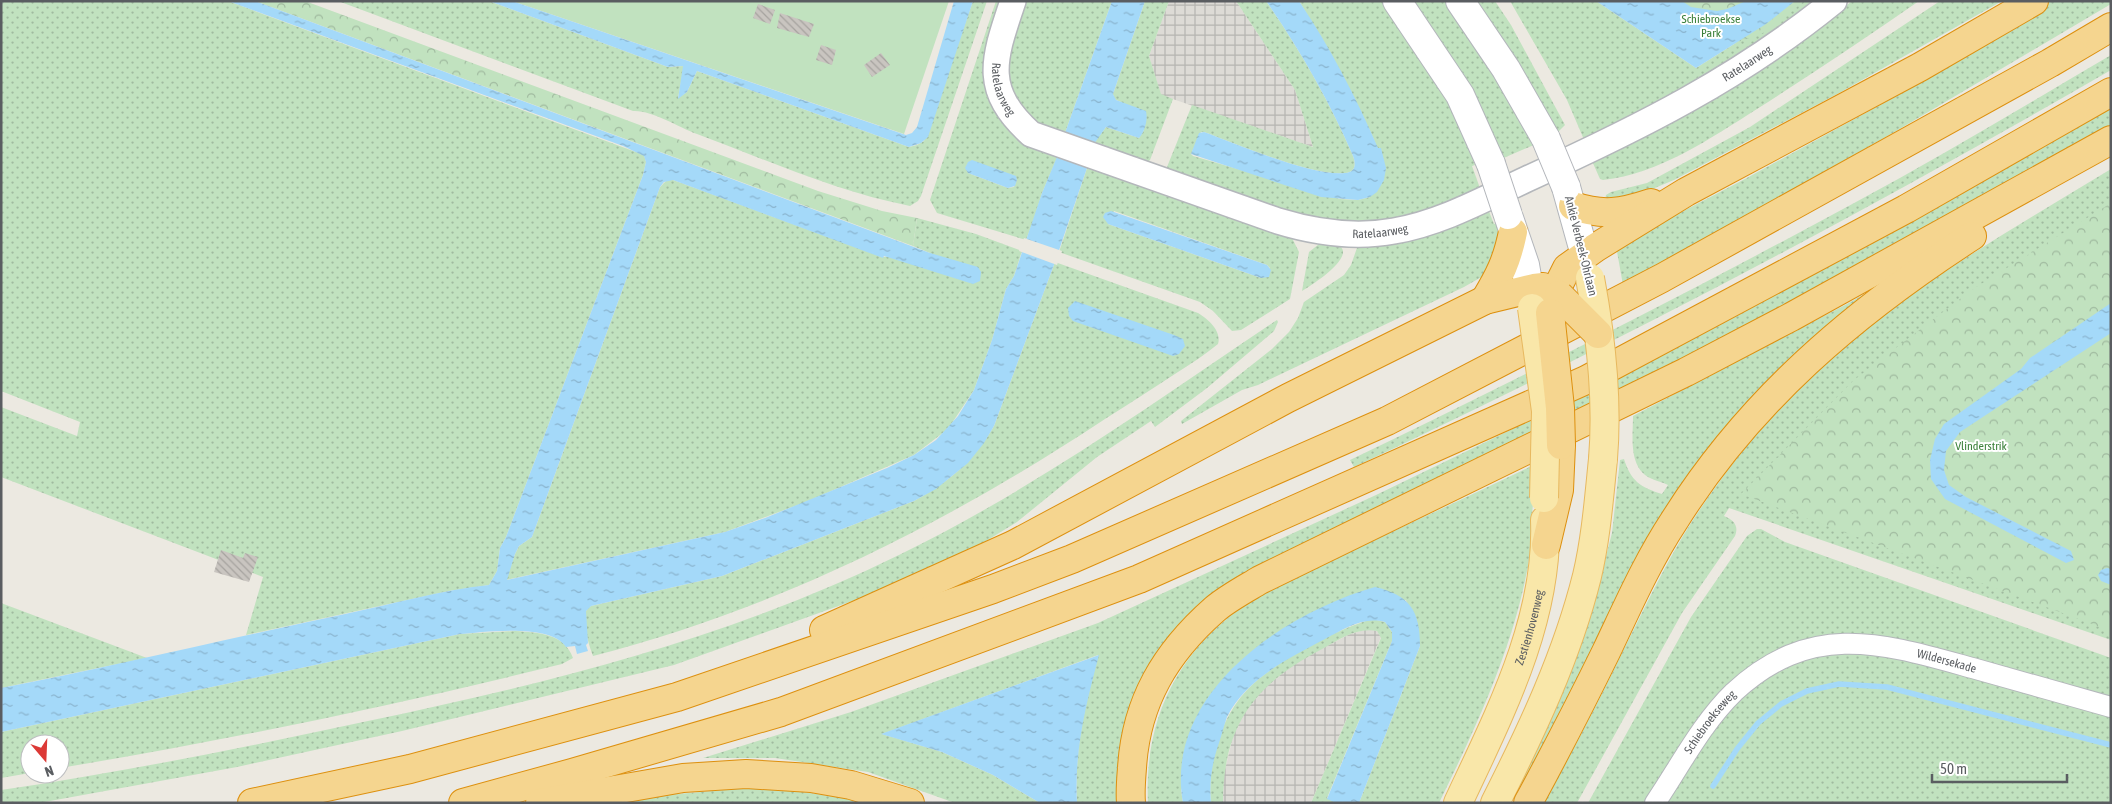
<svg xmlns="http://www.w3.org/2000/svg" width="2112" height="804" font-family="'Asap Condensed',sans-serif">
  <defs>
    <pattern id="industrial-grid" width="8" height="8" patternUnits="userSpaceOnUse" patternTransform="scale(1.25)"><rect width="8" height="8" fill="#dddbd6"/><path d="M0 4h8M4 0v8" fill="none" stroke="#b6b5b1"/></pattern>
    <pattern id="grass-dots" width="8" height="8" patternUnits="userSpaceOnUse" patternTransform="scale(1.25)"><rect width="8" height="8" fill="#c1e2bf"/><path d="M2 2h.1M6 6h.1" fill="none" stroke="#a0ba9f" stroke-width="1.8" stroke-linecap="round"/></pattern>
    <pattern id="forest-crowns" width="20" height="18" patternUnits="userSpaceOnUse" patternTransform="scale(1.25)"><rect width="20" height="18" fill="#c1e2bf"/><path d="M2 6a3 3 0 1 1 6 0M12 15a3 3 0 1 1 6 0" fill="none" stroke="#a0ba9f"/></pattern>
    <pattern id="water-ripples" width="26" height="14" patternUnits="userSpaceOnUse" patternTransform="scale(1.25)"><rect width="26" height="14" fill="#a4d9f9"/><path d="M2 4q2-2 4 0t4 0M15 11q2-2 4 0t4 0" fill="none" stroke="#89b3cd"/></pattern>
    <pattern id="building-back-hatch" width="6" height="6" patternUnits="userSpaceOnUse" patternTransform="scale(1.25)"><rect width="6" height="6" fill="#c9c5c0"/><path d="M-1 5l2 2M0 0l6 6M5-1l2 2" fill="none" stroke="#a6a39f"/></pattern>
  </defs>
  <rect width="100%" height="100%" fill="#ece9e1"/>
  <g fill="url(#industrial-grid)">
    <polygon points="1169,1 1236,1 1295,90 1313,147 1161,95 1149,56"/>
    <polygon points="1368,629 1377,631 1381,637 1311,803 1223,803 1223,778 1233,736 1245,710 1265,687 1296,662 1350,634"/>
  </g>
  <g fill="url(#grass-dots)" fill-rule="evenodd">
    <polygon points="1,1 228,1 644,155 646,162 643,175 506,537 500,548 497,571 489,585 449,591 246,635 263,577 1,477 1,407 77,436 80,422 1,391"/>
    <path d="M338,1H489L668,67L684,66L678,98L687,92L697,71L909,147L917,145L924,141L973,1H987L921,196L918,201L910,206C837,192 767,160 697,134C678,127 652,110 633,111Z"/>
    <path d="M996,1H1005L989,75L1065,155L1064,160L1057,158L1042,193L1034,219L1026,240L937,213L930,200ZM968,173L1017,180L1014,187L1008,188Z"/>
    <polygon points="1022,1 1112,1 1065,133 1043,130 1013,99 1005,58"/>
    <polygon points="1145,1 1169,1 1149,56 1161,94 1173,99 1150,160 1143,166 1094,143 1106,127 1139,138 1144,130 1121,102 1114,99 1113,94"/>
    <path d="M1236,1H1266C1300,50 1330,102 1353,156C1356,164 1356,172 1345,173C1314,177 1237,144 1204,132H1201L1191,154L1193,156L1340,199L1358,200L1370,197L1381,148L1378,149C1356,97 1328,49 1299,1H1386L1434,70L1466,138L1475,165L1472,166L1481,191L1411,220L1318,224L1168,175L1167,167L1192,105L1313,147L1295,90Z"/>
    <polygon points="1410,1 1450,1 1536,144 1499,160"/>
    <polygon points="1475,1 1495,1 1511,25 1565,125 1558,132"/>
    <polygon points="1510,1 1596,1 1696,68 1766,24 1795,1 1820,1 1748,54 1585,142 1567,100"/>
    <path d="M1852,1H1919C1866,38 1812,74 1757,109C1711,138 1659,174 1603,180L1600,179L1592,161C1633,141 1675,121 1715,98C1763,70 1809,36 1852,1Z"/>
    <polygon points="1940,1 2002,1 1839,93 1674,180 1621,202 1605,200 1606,195 1611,192 1647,183 1750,127"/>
    <polygon points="2049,1 2111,1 2111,4 1891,134 1623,285 1616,246 1745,179 1942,71 2022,17"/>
    <path d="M2111,55V70C1864,213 1612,346 1354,467L1350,460C1521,378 1690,292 1856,202C1942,156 2026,105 2111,55Z"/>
    <path d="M2111,107V129L2040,170L1184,627L1125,803H1077C1074,750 1085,706 1098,655L882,734L942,752L993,775L1040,803H955L868,772L775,758H703L851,712L1098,623L1376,495L1554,409Z"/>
    <path d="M1081,161L1290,234L1299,252L1290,299L1241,330L1232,331L1213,311L1200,302L1059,252L1087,168L1080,166ZM1114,211L1267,265L1270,268L1261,278L1108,224Z"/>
    <path d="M2111,169V640L1729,508L1724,516C1734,520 1739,526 1735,536L1682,613L1577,803H1544C1571,754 1597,705 1621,655C1644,610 1665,563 1693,520C1739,449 1796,384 1862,332C1939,270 2027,220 2111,169Z"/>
    <polygon points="667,180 673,180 883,257 930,253 913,246 917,218 976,234 1022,251 1014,276 1006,289 992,340 974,390 948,429 914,455 806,502 725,532 506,580 515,554 519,546 532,537 660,187"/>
    <polygon points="1488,209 1494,224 1497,223 1500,238 1485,275 1464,287 1258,385 1242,390 1182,424 1181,421 1272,349 1289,332 1298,318 1304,302 1344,275 1351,265 1358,245"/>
    <path d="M1323,241C1373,246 1315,283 1302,291L1309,252Z"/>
    <path d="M1055,262L1198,313C1208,319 1222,331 1218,344C1206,354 1192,363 1178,372C1154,388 1130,403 1105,419C946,524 779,608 593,656C588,643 582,622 587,608L591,606L722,576L914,501C950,481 973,462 994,426Z"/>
    <path d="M1896,276L1754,404L1527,790L1519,786L1547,728L1565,685L1598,587L1612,533L1620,460L1624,459C1631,481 1640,487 1662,494L1668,485C1662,482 1656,481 1650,478C1628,467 1633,436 1633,416L1847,304Z"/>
    <path d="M1277,320L1278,322L1274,331L1207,388L1155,427L1151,421L1097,457L1017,522L978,546L869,595L674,665L402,731L237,767L39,803H1V790C124,772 247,747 368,721C554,682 730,638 901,554C1034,489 1155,402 1277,320Z"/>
    <path d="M1538,463C1536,481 1533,498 1532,516C1531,529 1532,542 1530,554C1516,642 1478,723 1439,803H1359L1420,646L1406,600L1257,647L1181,790L1183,803H1148C1144,722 1175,655 1242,607C1281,580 1327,562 1370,542C1426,516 1482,490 1538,463Z"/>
    <polygon points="1757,529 1761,529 1785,542 2111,658 2111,698 1915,646 1780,652 1647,803 1588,803 1691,617 1747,536"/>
    <polygon points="1,603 147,658 1,688"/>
    <path d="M1372,619L1385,622L1392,632V641L1327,798L1336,803H1311L1381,638L1377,631C1357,627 1340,639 1324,648C1256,683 1223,724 1223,803H1211C1207,765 1220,718 1247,690C1276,660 1333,631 1372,619Z"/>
    <path d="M515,631C539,633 564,633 573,658L562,664C396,705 229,740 60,768V744H30V773L1,778V732L460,634Z"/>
    <path d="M1878,652L2111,715V803H1665C1711,734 1743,668 1832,653C1847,650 1864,652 1878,652Z"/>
    <path d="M745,788C787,789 827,794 869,803H619L666,795Z"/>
  </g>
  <g fill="url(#forest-crowns)">
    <polygon points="255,1 305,1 818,191 882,211 917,218 913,246"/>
    <polygon points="1642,1 1804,1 1768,31 1706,54"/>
    <polygon points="2111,203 2111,631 1741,494 1854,380 1973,289"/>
  </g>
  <polygon fill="#c1e2bf" points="512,1 949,1 904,134"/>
  <g fill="url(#water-ripples)">
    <path d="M228,1H255L930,253L978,267L981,272L980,281L973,284L884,256L883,258L673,180L664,182L660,187L532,537L519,546L515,554L507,580L725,532L765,518L887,468L914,455L936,440L958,416L974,390L992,340L1006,289L1014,276L1042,193L1057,157L1063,160L1065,133L1112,1H1145L1113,94L1116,100L1146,111C1148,119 1145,132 1139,138L1106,127L1094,144L1088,142L1080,165L1087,168L1055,262L994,426L984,443L968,463L936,489L914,501L722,576L591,606L586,611L588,643L586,645L588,651L577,654L575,646L566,647C551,623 485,632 460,634L1,732V688C115,666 230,638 345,614C393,604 441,590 489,585L497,571L500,548L506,537L643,175L646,162L644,156L623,146Z"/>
    <polygon points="489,1 512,1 906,135 912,133 917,127 954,1 973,1 928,137 921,143 909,147 697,71 687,92 678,99 683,66 668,67"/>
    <path d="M1266,1H1299C1330,47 1356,97 1378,148H1381L1386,168L1384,180L1377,192L1370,197L1358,200L1321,197L1191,154L1199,133L1204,132C1237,144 1314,177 1345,173C1356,172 1356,164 1353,156C1330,102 1300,50 1266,1Z"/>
    <polygon points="1596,1 1682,1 1691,7 1717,11 1727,9 1746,1 1795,1 1766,24 1696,68"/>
    <polygon points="972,160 1016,176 1017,180 1015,186 1008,188 968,173 965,168 968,162"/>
    <polygon points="1111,211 1267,265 1271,270 1269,277 1261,278 1108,224 1103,217 1105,213"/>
    <polygon points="1075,301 1174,335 1183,339 1185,346 1179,354 1173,356 1073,321 1069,316 1068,308"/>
    <polygon points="2111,303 2111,333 1960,432 1946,451 1944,470 1949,485 1966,497 2071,551 2074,560 2066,563 1945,499 1931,479 1930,460 1935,439 1944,424 2021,369 2030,358"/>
    <polygon points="2107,568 2111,569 2111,585 2101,581 2098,575 2101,570"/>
    <path d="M1375,587C1410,595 1420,611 1420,646L1359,803H1336L1327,799L1392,641V632L1385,622C1363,616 1344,629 1325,639C1289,658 1246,679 1227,717C1224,725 1222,734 1219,743C1212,763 1209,782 1211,803H1183C1163,693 1284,613 1375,587Z"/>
    <path d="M1099,655C1086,704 1074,751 1077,803H1040L993,775L942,752L881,734Z"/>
  </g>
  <polygon fill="#ece9e1" points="1024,238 1062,251 1057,265 1019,251"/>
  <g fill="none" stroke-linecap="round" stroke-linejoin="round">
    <polyline stroke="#a4d9f9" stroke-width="5.5" points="1713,786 1737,749 1758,723 1781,704 1807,691 1839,684 1887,687 2111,745"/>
  </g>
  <g fill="url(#building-back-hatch)">
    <polygon points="758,4 775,10 770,24 753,18"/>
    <polygon points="780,13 814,24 809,37 777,28"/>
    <polygon points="821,45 836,50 832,65 816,60"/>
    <polygon points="881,53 890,65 872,77 864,65"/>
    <polygon points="221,550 243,558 245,553 258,557 249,582 214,572"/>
  </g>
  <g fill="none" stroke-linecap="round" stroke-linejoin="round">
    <g stroke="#b4b7bb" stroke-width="22">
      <g id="minor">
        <path id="s1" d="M1655,803C1680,766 1702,723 1734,692C1813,619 1885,644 1976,669C2021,682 2066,694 2111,707"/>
      </g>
    </g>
    <g stroke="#b4b7bb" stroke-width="28">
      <g id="tertiary">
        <path id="s2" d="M1013,1C994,58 981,89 1031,134L1278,221C1314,232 1356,238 1394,231C1441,223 1484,199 1527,179C1639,128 1738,79 1834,1"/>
      </g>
    </g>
    <g stroke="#b3b6bb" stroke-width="30">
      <g id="secondary">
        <polyline points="1397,1 1460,95 1491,164"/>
        <polyline points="1460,1 1506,69 1546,139"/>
        <polyline points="1566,187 1585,255"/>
        <polyline points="1509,218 1525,265 1529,288"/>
      </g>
    </g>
    <g stroke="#e7b85f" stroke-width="30">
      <g id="primary">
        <path id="s3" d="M1458,803C1499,715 1549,620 1545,520"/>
        <path d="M1495,803C1532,730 1567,656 1587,576C1596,538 1599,498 1603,459"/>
      </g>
    </g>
    <g stroke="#dd900f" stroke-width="30">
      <g id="motorway">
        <path d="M1573,206C1603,216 1621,213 1651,203"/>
        <path d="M1485,300C1500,275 1507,261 1513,232"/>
        <polyline points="1551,309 1552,298 1567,268 1595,248 1686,192 1920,67 2034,1"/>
        <polyline points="1546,545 1559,490 1561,445"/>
        <polyline points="824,630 1013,545 1288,398 1485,300 1534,288 1543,287 1559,295"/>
        <polyline points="252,803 410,769 677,697 993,589 1072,559 1387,421 1662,278 2050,63 2111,27"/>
        <polyline points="463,803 572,773 781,712 1139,579 1586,380 1906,209 2111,92"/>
        <polyline points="540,803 683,778 746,774 811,778 851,785 910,803"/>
        <path d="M1131,803C1130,791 1131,780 1132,768C1136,702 1165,653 1215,609C1228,598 1245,589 1260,580L1686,372L1791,317L2111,140"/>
        <path d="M1528,803C1555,753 1581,703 1606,652C1627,608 1647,562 1674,521C1750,400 1853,313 1972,236"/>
      </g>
    </g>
    <use href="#minor" stroke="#fff" stroke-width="20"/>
    <use href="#tertiary" stroke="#fff" stroke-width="25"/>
    <use href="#secondary" stroke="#fff" stroke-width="28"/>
    <use href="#primary" stroke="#f9e7a9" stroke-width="28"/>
    <use href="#motorway" stroke="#f5d58f" stroke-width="28"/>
    <g stroke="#b3b6bb" stroke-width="30" stroke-linecap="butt">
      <g id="secondary-bridge">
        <polyline points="1546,139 1566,187"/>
        <polyline points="1491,164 1508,215"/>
      </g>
    </g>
    <g stroke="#e7b85f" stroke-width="30" stroke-linecap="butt">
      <g id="primary-bridge">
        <path d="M1590,278C1601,337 1608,399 1603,459"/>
        <polyline points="1532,308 1546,411 1544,498"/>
      </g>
    </g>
    <g stroke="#dd900f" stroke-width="30" stroke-linecap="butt">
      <g id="motorway-bridge">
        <polyline points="1559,295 1598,334"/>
        <polyline points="1550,313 1560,408 1561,445"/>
      </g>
    </g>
    <use href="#secondary-bridge" stroke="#fff" stroke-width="28"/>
    <use href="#primary-bridge" stroke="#f9e7a9" stroke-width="28"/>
    <use href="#motorway-bridge" stroke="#f5d58f" stroke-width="28"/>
  </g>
  <g text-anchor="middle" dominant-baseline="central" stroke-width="4" stroke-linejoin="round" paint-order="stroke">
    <g font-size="12" fill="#3b803a" stroke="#fff">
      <text x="1711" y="19">Schiebroekse<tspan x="1711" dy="14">Park</tspan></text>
      <text x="1981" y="446">Vlinderstrik</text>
    </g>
    <g font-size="12" fill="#5a5d61" stroke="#fff">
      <text stroke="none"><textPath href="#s2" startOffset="918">Ratelaarweg</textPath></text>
      <text stroke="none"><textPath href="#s2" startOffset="92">Ratelaarweg</textPath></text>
      <text stroke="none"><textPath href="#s2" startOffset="512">Ratelaarweg</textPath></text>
      <text transform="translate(1581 246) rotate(76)">Ankie Verbeek-Ohrlaan</text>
      <text stroke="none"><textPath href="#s3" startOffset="190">Zestienhovenweg</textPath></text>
      <text stroke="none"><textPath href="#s1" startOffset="364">Wildersekade</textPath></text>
      <text stroke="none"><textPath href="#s1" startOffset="98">Schiebroekseweg</textPath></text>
    </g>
  </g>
  <rect width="2112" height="804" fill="none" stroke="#5a5d61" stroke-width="5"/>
  <g transform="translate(45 759) rotate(161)"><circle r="24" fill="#ffffff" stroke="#bdbec0"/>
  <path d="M0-4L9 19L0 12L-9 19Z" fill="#dc3936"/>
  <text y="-8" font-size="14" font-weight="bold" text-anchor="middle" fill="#5a5d61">N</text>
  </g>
  <path d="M1932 774v8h135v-8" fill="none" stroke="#5a5d61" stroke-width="2.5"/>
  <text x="1940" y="774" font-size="15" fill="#5a5d61" stroke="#ffffff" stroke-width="4" paint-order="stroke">50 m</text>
</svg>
